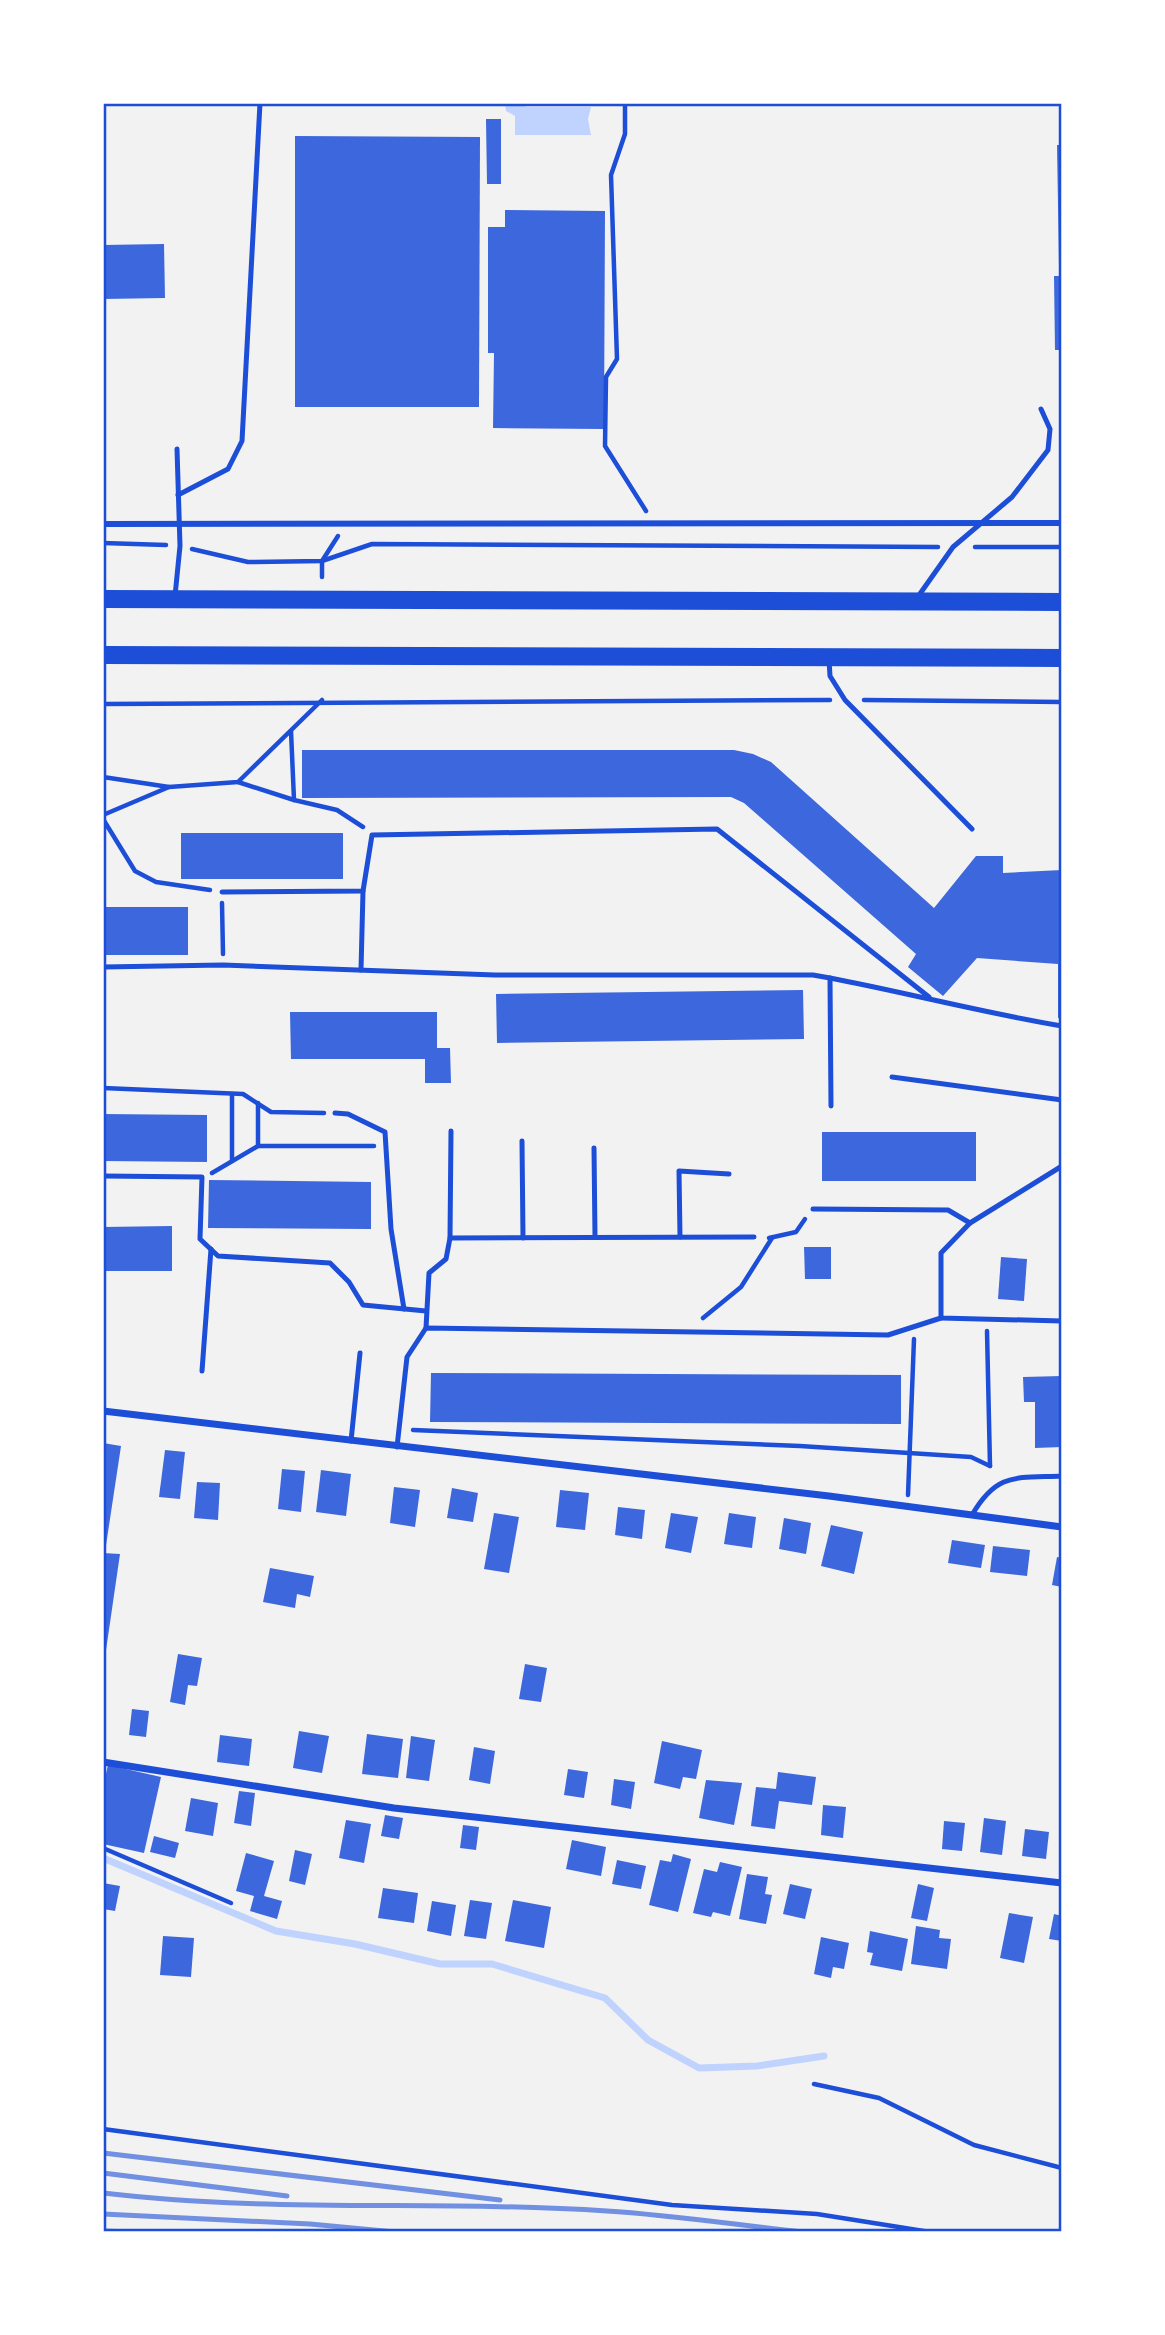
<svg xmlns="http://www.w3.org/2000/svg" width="1165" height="2335" font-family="'Work Sans',sans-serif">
  <rect width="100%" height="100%" fill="#f2f2f2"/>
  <polygon fill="#bfd3fe" points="505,103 524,103 525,107 591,107 588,119 591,135 515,135 515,116 506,111"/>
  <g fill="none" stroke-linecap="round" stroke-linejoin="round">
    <polyline stroke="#bfd3fe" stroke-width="7" points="103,1858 276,1931 355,1944 440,1964 492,1964 605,1998 648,2040 699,2068 757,2066 824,2056"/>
  </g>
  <g fill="#3d67dc">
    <polygon points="486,119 501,119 501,184 487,184"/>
    <polygon points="295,136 480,137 479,407 295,407"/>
    <polygon points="1057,145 1062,145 1062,265 1059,265"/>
    <polygon points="505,210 605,211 604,429 493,428 494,353 488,353 488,227 505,227"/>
    <polygon points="164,244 165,298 103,299 103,245"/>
    <polygon points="1054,276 1062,276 1062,350 1055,350"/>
    <polygon points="302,750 734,750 753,754 771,762 934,908 976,856 1003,856 1003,873 1062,870 1062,1018 1058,1018 1058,964 977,958 943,996 908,967 916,954 744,803 731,797 302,798"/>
    <rect x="181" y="833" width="162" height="46"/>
    <rect x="103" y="907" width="85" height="48"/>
    <polygon points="803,990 804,1039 497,1043 496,994"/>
    <polygon points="290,1012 437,1012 437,1048 450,1048 451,1083 425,1083 425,1059 291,1059"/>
    <polygon points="103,1114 207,1115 207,1162 103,1161"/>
    <rect x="822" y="1132" width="154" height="49"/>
    <polygon points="209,1180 371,1182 371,1229 208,1228"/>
    <polygon points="172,1226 172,1271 103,1271 103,1227"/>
    <polygon points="804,1247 831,1247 831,1279 805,1279"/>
    <polygon points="1001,1257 1027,1259 1024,1301 998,1299"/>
    <polygon points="431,1373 901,1375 901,1424 430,1422"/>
    <polygon points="1062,1376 1062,1447 1035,1448 1035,1402 1024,1402 1023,1377"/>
    <polygon points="103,1443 121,1446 105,1552 103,1552"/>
    <polygon points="165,1450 185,1452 180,1499 159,1497"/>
    <polygon points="282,1469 305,1471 301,1512 278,1509"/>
    <polygon points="321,1470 351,1474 346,1516 316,1512"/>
    <polygon points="197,1482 220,1483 218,1520 194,1518"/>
    <polygon points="394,1487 420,1490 415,1527 390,1523"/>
    <polygon points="452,1488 478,1493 473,1522 447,1518"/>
    <polygon points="560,1490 589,1493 585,1530 556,1527"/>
    <polygon points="618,1507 645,1510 642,1539 615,1535"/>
    <polygon points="494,1513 519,1517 509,1573 484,1569"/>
    <polygon points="671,1513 698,1517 691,1553 665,1548"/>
    <polygon points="729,1513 756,1517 752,1548 724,1544"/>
    <polygon points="784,1518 811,1523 806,1554 779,1549"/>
    <polygon points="831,1525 863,1532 854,1574 821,1566"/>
    <polygon points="952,1540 985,1545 981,1568 948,1563"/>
    <polygon points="993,1546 1030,1550 1027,1576 990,1572"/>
    <polygon points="103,1553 120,1554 105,1657 103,1657"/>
    <polygon points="1057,1557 1062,1558 1062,1587 1052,1585"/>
    <polygon points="270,1568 314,1576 310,1597 297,1594 295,1608 263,1602"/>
    <polygon points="178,1654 202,1658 197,1686 188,1685 185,1705 170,1702"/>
    <polygon points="525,1664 547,1668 541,1702 519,1699"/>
    <polygon points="132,1709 149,1711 146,1737 129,1735"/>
    <polygon points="299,1731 329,1736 322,1773 293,1768"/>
    <polygon points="367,1734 403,1739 398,1778 362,1774"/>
    <polygon points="220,1735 252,1739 249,1766 217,1762"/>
    <polygon points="411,1736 435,1740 429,1781 406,1778"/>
    <polygon points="662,1741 702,1750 696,1779 683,1777 680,1789 654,1783"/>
    <polygon points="474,1747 495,1751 490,1784 469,1780"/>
    <polygon points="108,1765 161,1777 144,1853 103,1844 103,1787"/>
    <polygon points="568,1769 588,1772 584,1798 564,1795"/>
    <polygon points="778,1772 816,1777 812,1805 779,1801 775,1829 751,1826 756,1787 776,1789"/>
    <polygon points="614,1779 635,1782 631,1809 611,1805"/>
    <polygon points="706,1780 742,1783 734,1825 699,1818"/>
    <polygon points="239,1791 255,1793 251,1826 234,1823"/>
    <polygon points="191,1798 218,1803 213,1836 185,1831"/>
    <polygon points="823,1805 846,1807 843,1838 821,1835"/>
    <polygon points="385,1815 403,1818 399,1839 381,1836"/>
    <polygon points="984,1818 1006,1821 1002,1855 980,1852"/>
    <polygon points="346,1820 371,1824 364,1863 339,1858"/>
    <polygon points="944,1821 965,1823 962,1851 942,1849"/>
    <polygon points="463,1825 479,1827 476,1850 460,1848"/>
    <polygon points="1025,1829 1049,1832 1046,1859 1022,1856"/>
    <polygon points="154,1836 179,1843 175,1858 150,1852"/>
    <polygon points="572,1840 606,1847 601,1876 566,1869"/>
    <polygon points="295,1850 312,1854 305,1885 289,1881"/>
    <polygon points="246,1853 274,1861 264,1896 282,1901 277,1919 250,1911 254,1896 236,1891"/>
    <polygon points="673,1854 691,1859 678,1912 649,1905 660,1860 671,1862"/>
    <polygon points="617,1860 646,1866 641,1889 612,1884"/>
    <polygon points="720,1862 742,1867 730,1916 713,1912 711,1917 693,1913 704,1869 717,1872"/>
    <polygon points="747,1874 768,1877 765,1894 772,1895 766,1924 739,1919"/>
    <polygon points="103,1883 120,1886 115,1911 103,1909"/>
    <polygon points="790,1884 812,1889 805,1919 783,1914"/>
    <polygon points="918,1884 934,1888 927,1921 911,1918"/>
    <polygon points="383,1888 418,1893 414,1923 378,1918"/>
    <polygon points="470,1900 492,1903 486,1939 464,1936"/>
    <polygon points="513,1900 551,1907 544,1948 505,1941"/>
    <polygon points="432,1901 456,1905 451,1936 427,1931"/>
    <polygon points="1009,1913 1033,1917 1024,1963 1000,1958"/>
    <polygon points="1054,1914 1062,1916 1062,1941 1049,1939"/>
    <polygon points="916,1926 940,1930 939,1938 951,1939 947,1969 911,1964"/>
    <polygon points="870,1931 908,1939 902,1971 870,1965 873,1953 867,1952"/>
    <polygon points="163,1936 194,1938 191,1977 160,1975"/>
    <polygon points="821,1937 849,1943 844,1969 833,1967 831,1978 814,1974"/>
  </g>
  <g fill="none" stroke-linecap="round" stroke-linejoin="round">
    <g stroke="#1d4ed8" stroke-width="4.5">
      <polyline points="625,103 625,134 611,175 617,359 606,377 605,446 646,511"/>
      <polyline points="103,543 166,545"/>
      <polyline points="975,547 1062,547"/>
      <polyline points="192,549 248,562 322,561 372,544 938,547"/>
      <polyline points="322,577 322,561 338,536"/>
      <polyline points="864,700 1062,702"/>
      <polyline points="103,704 830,700"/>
      <polyline points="291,731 294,800 337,810 363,827"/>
      <polyline points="103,777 169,787"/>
      <polyline points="238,782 294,800"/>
      <polyline points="103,815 169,787 238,782 322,700"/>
      <polyline points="103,819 135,871 156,882 210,890"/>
      <polyline points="222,903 223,954"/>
      <polyline points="103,1088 243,1094 271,1112 324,1113"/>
      <polyline points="258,1146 258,1103"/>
      <polyline points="232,1161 232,1094"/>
      <polyline points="212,1173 258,1146 374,1146"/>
      <polyline points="769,1238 796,1232 805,1219"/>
      <polyline points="703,1318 741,1287 772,1238"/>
      <polyline points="987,1331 990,1466"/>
      <polyline points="413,1430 800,1446 971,1457 990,1466"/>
      <polyline points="908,1495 914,1339"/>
      <polyline points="103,1848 231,1903"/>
      <polyline points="814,2084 879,2098 974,2145 1062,2168"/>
      <polyline points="103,2129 672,2205 817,2214 930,2232"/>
    </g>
    <g stroke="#1d4ed8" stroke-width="5">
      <polyline points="178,495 228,469 242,441 260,103"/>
      <polyline points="175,596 180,546 177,449"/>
      <polyline points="917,598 953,547 1012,497 1048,450 1050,429 1041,409"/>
      <polyline points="829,660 830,676 845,700 972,829"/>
      <polyline points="222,892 363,891 372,835 717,829 929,997"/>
      <polyline points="103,967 223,965 495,975 813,975 830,978 831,1106"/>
      <polyline points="361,970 363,891"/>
      <path d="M830,978C908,993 984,1013 1062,1026"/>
      <polyline points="892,1077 1062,1100"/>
      <polyline points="335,1113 348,1114 385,1132 391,1229 404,1309"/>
      <polyline points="522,1141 523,1238"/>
      <polyline points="594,1148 595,1237"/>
      <polyline points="1062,1166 970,1223 941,1253 941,1318 1062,1321"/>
      <polyline points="103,1176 202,1177 200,1239 218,1256 330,1263 349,1282 363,1305 426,1311"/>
      <polyline points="813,1209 948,1210 970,1223"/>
      <polyline points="680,1237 679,1171 729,1174"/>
      <polyline points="450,1238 754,1237"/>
      <polyline points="426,1328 429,1273 446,1259 450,1238 451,1131"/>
      <polyline points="202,1371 211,1249"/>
      <polyline points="351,1441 360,1353"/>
      <polyline points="397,1447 407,1357 426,1328 888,1335 941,1318"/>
      <path d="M972,1515C997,1472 1016,1478 1062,1476"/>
    </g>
    <polyline stroke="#1d4ed8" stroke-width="6" points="103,524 1062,523"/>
    <g stroke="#1d4ed8" stroke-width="7">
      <polyline points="103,1411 829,1496 1062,1527"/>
      <polyline points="103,1762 394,1808 1062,1883"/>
    </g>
    <g stroke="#1d4ed8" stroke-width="18">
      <polyline points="103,599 1062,602"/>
      <polyline points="103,655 1062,658"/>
    </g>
    <g stroke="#7290e2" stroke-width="5">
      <polyline points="103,2153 500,2200"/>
      <polyline points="103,2173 287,2196"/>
      <path d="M103,2193C270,2213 439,2200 607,2211C672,2215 737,2225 802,2232"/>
      <polyline points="103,2214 310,2224 395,2232"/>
      <polyline points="103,2231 130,2232"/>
    </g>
  </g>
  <rect width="1165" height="2335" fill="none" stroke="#ffffff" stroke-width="210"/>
  <rect x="105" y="105" width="955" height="2125" fill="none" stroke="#1d4ed8" stroke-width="2.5"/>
</svg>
